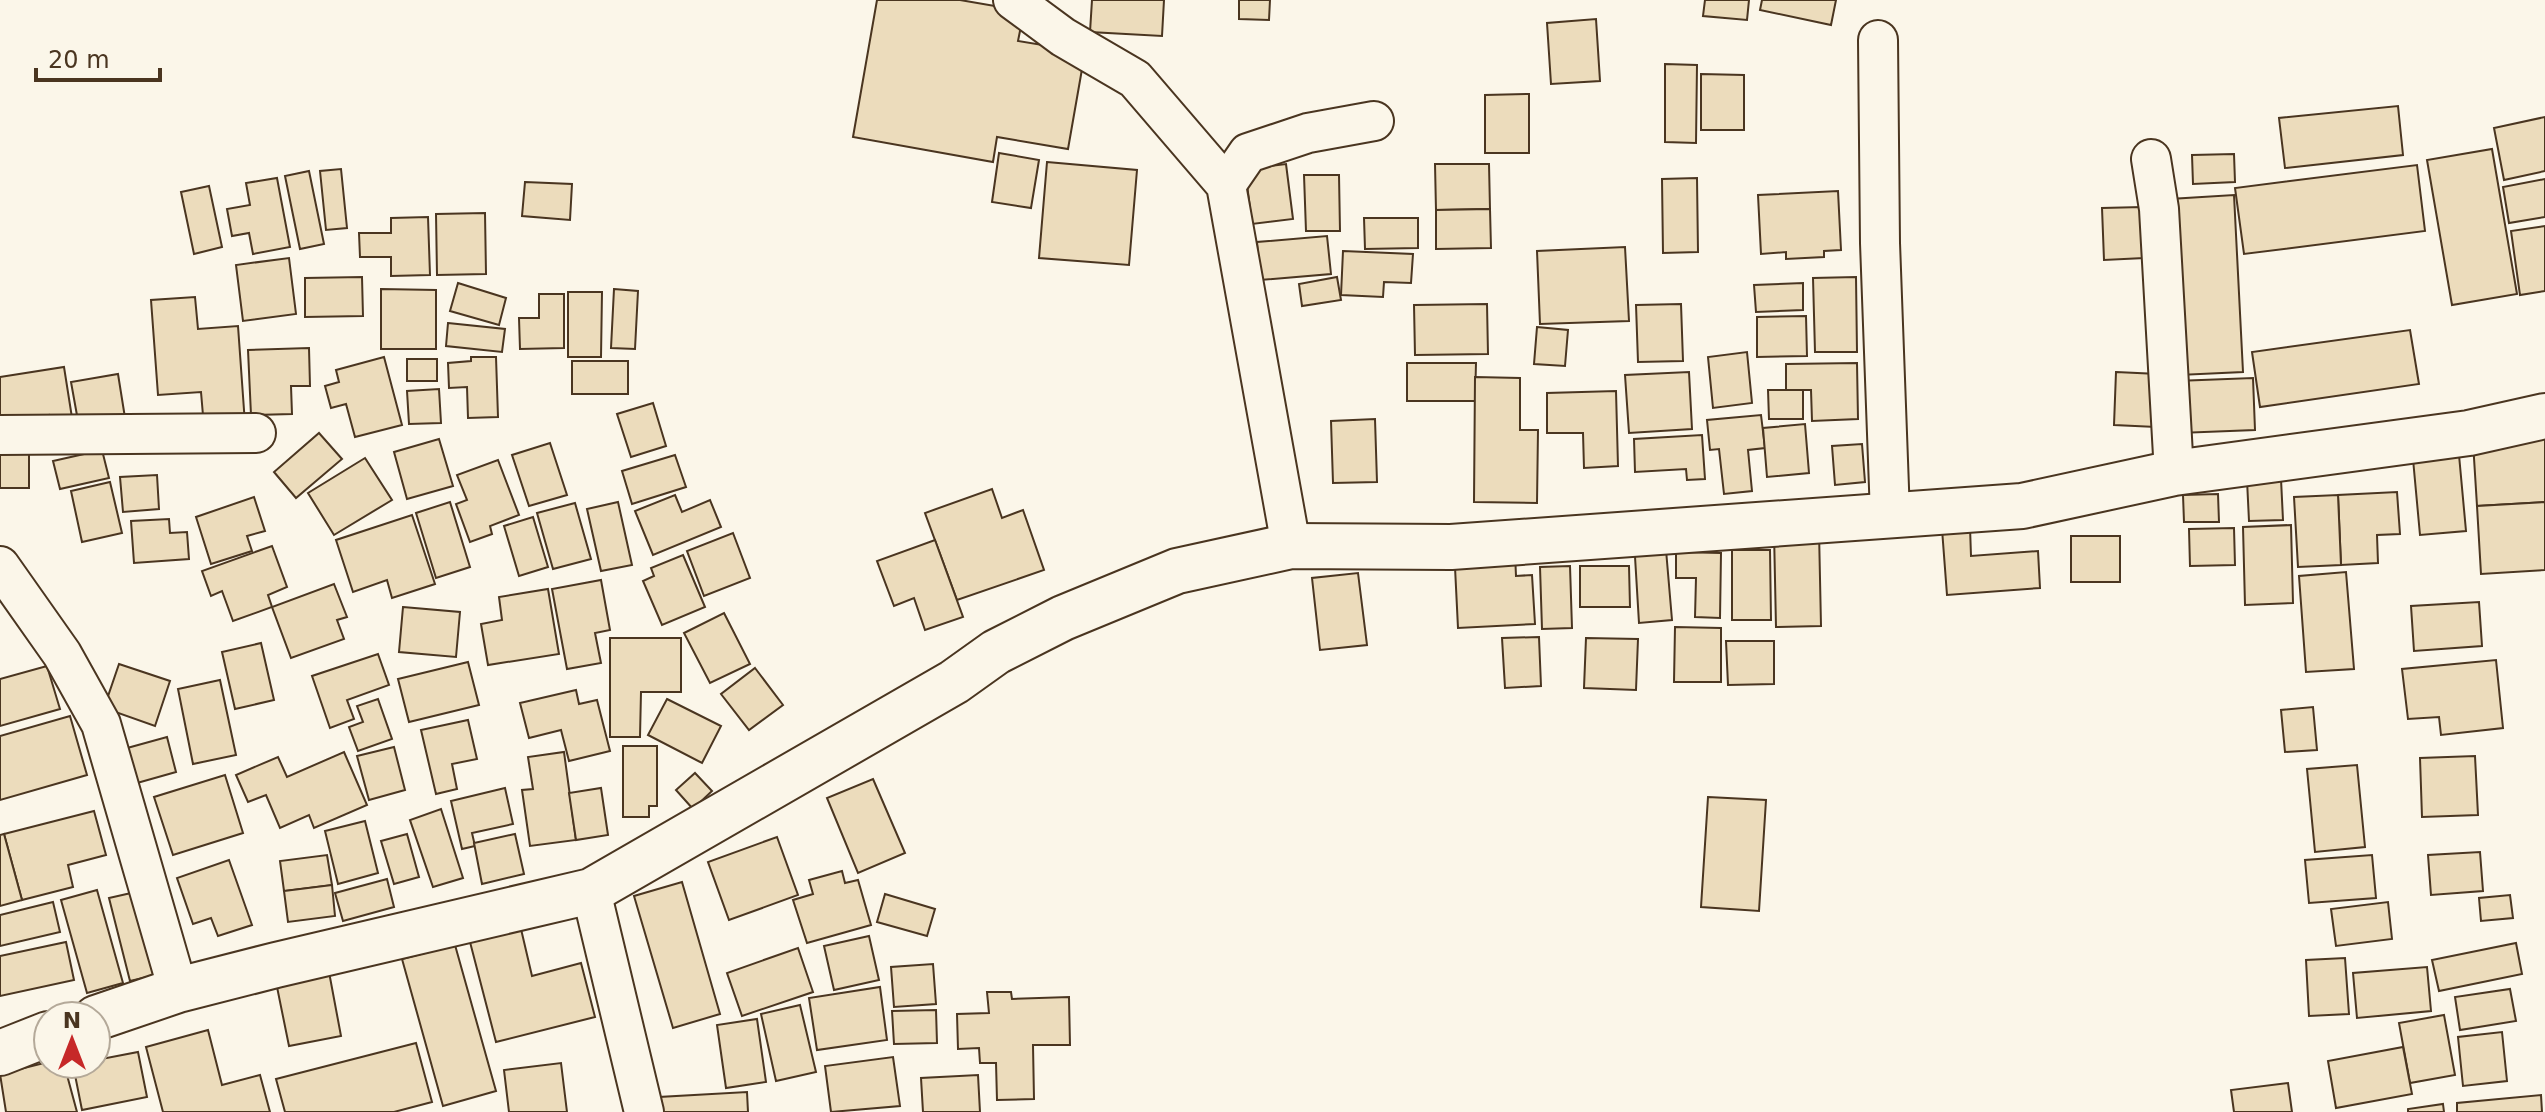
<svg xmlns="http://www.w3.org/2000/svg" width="2545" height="1112" font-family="'DejaVu Sans',sans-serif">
  <rect width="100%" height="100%" fill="#fbf6e9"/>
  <g fill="#ecdcbc" stroke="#4a3520" stroke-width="2">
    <polygon points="877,0 960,0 1024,11 1018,41 1085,52 1068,149 997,137 993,162 853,137"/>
    <polygon points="1092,0 1164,0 1162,36 1090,32"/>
    <polygon points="1239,0 1270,0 1269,20 1239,19"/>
    <polygon points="1705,0 1749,0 1747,20 1703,16"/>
    <polygon points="1762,0 1836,0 1831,25 1760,10"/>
    <polygon points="1596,19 1600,81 1551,84 1547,23"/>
    <polygon points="1665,64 1697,65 1696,143 1665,142"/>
    <polygon points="1701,74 1744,75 1744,130 1701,130"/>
    <polygon points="1529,94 1529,153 1485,153 1485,95"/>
    <polygon points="2398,106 2403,155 2285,168 2279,118"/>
    <polygon points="2545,117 2545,171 2504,180 2494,128"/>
    <polygon points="2492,149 2517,294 2452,305 2427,160"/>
    <polygon points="999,153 1039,160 1031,208 992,202"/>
    <polygon points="2234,154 2235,182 2193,184 2192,155"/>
    <polygon points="1047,162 1137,170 1129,265 1039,258"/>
    <polygon points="1286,164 1293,219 1252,224 1245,169"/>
    <polygon points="1435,164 1489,164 1490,209 1436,210"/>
    <polygon points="2417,165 2425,231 2244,254 2235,188"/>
    <polygon points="341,169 347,228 326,230 320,171"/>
    <polygon points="309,171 324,244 300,249 285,176"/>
    <polygon points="1304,175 1339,175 1340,231 1306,231"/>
    <polygon points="277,178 290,247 253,254 249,233 232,236 227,209 250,205 246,183"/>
    <polygon points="1697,178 1698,252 1663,253 1662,179"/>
    <polygon points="2545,179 2545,217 2509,223 2503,187"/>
    <polygon points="525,182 572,184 570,220 522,216"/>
    <polygon points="209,186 222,247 194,254 181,192"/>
    <polygon points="1838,191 1841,250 1824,251 1824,257 1786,259 1786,252 1761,254 1758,195"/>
    <polygon points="2234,195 2243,372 2179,375 2170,199"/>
    <polygon points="2142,207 2144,258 2104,260 2102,208"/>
    <polygon points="1490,209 1491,248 1436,249 1436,210"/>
    <polygon points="485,213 486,274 437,275 436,214"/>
    <polygon points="428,217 430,275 391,276 391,257 360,257 359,233 391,233 391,218"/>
    <polygon points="1364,218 1418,218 1418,248 1365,249"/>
    <polygon points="2545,226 2545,291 2520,295 2511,231"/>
    <polygon points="1327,236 1331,274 1260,280 1257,242"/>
    <polygon points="1625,247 1629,321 1540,324 1537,251"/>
    <polygon points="1343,251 1413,254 1411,283 1384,282 1383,297 1341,295"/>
    <polygon points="289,258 296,314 243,321 236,265"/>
    <polygon points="362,277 363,316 305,317 305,278"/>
    <polygon points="1337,277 1341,300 1302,306 1299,284"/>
    <polygon points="1856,277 1857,352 1815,352 1813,278"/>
    <polygon points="458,283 506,298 499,325 450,311"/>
    <polygon points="1803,283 1803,310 1756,312 1754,285"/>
    <polygon points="381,289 436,290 436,349 381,349"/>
    <polygon points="614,289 638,291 635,349 611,348"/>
    <polygon points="568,292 602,292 601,357 568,357"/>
    <polygon points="539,294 564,294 564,348 520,349 519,318 539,318"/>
    <polygon points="195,297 198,329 238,326 245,424 204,427 201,392 158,395 151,300"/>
    <polygon points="1487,304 1488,354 1415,355 1414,305"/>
    <polygon points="1681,304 1683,361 1638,362 1636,305"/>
    <polygon points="1806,316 1807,356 1757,357 1757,317"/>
    <polygon points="448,323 505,329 502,352 446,346"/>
    <polygon points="1537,327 1568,330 1565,366 1534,364"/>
    <polygon points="2410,330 2419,384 2260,407 2252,352"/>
    <polygon points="309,348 310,386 291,386 292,414 251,415 248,350"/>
    <polygon points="1747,352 1752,403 1713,408 1708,357"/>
    <polygon points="384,357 402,425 355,437 346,404 331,408 325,386 339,382 336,370"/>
    <polygon points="471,357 496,357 498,417 468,418 467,387 449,388 448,363 471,361"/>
    <rect x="407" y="359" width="30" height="22"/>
    <rect x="572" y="361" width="56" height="33"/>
    <polygon points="1407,363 1476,363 1475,401 1407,401"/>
    <polygon points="1857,363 1858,419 1812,421 1811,390 1786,390 1786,364"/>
    <polygon points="64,367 73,424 51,428 49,415 0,423 0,377"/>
    <polygon points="1689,372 1692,429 1629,433 1625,375"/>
    <polygon points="2116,372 2158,374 2156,427 2114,425"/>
    <polygon points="118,374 126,424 80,432 71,382"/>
    <polygon points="1475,377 1520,378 1520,430 1538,430 1537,503 1474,502"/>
    <polygon points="2253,378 2255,430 2179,433 2176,381"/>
    <polygon points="439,389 441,423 409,424 407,391"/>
    <polygon points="1768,390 1803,390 1803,419 1769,419"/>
    <polygon points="1616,391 1618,466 1584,468 1583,433 1547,433 1547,393"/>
    <polygon points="653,403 666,446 631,457 617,414"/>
    <polygon points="1761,415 1765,448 1748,450 1752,491 1724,494 1719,449 1710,450 1707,420"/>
    <polygon points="1375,419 1377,482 1333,483 1331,421"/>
    <polygon points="1805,424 1809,473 1767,477 1763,428"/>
    <polygon points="319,433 342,459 296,498 274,472"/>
    <polygon points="1702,435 1705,479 1687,480 1686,469 1635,472 1634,439"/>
    <polygon points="2545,437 2545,502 2477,506 2473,442"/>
    <polygon points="439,439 453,486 407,499 394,452"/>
    <rect x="0" y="442" width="29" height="46"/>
    <polygon points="550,443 567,495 529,506 512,455"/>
    <polygon points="1862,444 1865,482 1835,485 1832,446"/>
    <polygon points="102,450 109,478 60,489 53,461"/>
    <polygon points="675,455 686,487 632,504 622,471"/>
    <polygon points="2459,455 2466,531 2420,535 2413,459"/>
    <polygon points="365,458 392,500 334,535 308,493"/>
    <polygon points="498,460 519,515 490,526 492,534 470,542 456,504 467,500 457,475"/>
    <polygon points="157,475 159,509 123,512 120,477"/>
    <polygon points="2281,479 2283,520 2249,521 2247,480"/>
    <polygon points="110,482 122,533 82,542 71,491"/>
    <polygon points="992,489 1002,518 1023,510 1044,570 957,600 925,513"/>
    <polygon points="2397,492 2400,534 2377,535 2378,563 2341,565 2338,495"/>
    <polygon points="2218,494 2219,522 2184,522 2183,495"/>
    <polygon points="675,495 682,512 710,500 721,527 653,555 635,511"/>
    <polygon points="2338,495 2341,565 2298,567 2294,497"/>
    <polygon points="254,497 265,531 247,536 252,551 211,564 196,517"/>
    <polygon points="450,502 470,567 436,578 416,513"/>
    <polygon points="618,502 632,565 601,571 587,509"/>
    <polygon points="2545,502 2545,570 2481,574 2477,506"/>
    <polygon points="575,503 591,559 553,569 537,513"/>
    <polygon points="412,515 435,584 392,598 387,580 353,592 336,540"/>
    <polygon points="533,517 548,567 519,576 504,526"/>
    <polygon points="169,519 170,533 187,532 189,559 134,563 131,521"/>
    <polygon points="2291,525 2293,603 2245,605 2243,527"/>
    <polygon points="1970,527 1971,556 2038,551 2040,588 1947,595 1942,529"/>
    <polygon points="2234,528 2235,565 2190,566 2189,529"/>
    <polygon points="1819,531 1821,626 1776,627 1774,532"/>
    <polygon points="733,533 750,578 704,596 687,551"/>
    <rect x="2071" y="536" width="49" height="46"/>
    <polygon points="1665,538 1672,620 1639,623 1634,540"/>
    <polygon points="935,540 963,617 925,630 914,598 894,606 877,561"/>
    <polygon points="272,546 287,587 268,595 272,607 233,621 222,591 211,596 202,571"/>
    <polygon points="1732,550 1770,550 1771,620 1732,620"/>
    <polygon points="1676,552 1721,553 1720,618 1695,617 1696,578 1676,578"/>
    <polygon points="1515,553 1516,576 1532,575 1535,624 1458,628 1455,567"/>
    <polygon points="683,555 705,607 662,625 643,581 654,576 651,568"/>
    <polygon points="1570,566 1572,628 1542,629 1540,567"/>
    <polygon points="1580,566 1629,566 1630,607 1580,607"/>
    <polygon points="2346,572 2354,669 2306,672 2299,576"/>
    <polygon points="1358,573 1367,645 1320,650 1312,578"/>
    <polygon points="601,580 610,630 595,633 601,663 567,669 552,589"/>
    <polygon points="334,584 347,617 337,620 344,639 291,658 272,607"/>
    <polygon points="548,589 559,654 488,665 481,624 502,620 499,597"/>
    <polygon points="2479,602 2482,646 2414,651 2411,606"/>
    <polygon points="403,607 460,612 456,657 399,652"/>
    <polygon points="724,613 750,664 710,683 684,633"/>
    <polygon points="1675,627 1721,628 1721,682 1674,682"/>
    <polygon points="1539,637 1541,686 1505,688 1502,638"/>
    <polygon points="610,638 681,638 681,692 641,692 640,737 610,737"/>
    <polygon points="1586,638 1638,639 1636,690 1584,688"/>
    <polygon points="1726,641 1774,641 1774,684 1728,685"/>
    <polygon points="261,643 274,700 235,709 222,652"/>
    <polygon points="378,654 389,685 347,700 354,719 330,728 312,676"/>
    <polygon points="2496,660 2503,728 2441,735 2439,717 2408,719 2402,669"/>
    <polygon points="468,662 479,705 409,722 398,679"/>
    <polygon points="119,664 170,681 155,726 104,708"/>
    <polygon points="47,666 60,709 0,726 0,679"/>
    <polygon points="755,668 783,705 749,730 721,694"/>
    <polygon points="220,680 236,755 193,764 178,689"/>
    <polygon points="576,690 579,704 597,700 610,751 569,761 561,730 529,738 520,703"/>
    <polygon points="378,699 392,739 358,751 349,727 363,722 357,706"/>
    <polygon points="667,699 721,726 702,763 648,735"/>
    <polygon points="2313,707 2317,750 2285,752 2281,710"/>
    <polygon points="70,716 87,775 0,800 0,736"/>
    <polygon points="468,720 477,759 452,764 457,789 436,794 421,730"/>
    <polygon points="167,737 176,772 130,785 120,750"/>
    <polygon points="623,746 657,746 657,806 649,806 649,817 623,817"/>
    <polygon points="394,747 405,790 369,800 357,756"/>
    <polygon points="344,752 367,805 314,828 309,815 280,828 266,795 248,802 236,775 278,757 287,777"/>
    <polygon points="564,752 576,840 530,846 522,790 533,789 528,757"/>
    <polygon points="2475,756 2478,815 2422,817 2420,758"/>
    <polygon points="2357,765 2365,847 2315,852 2307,769"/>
    <polygon points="695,773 712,791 693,809 676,790"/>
    <polygon points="225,775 243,833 173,855 154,797"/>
    <polygon points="873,779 905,853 858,873 827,798"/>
    <polygon points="505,788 513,824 472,833 475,846 462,849 451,801"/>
    <polygon points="601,788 608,835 576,840 569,793"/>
    <polygon points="1708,797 1766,800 1759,911 1701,907"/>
    <polygon points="441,809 463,878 433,887 410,820"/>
    <polygon points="94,811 106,855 68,865 73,887 22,900 4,834"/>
    <polygon points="365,821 378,873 338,884 325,831"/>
    <polygon points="4,834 22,900 0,906 0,835"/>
    <polygon points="407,834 419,877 394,884 381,841"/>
    <polygon points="515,834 524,874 482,884 474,843"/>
    <polygon points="777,837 798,895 729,920 708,862"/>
    <polygon points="2480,852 2483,891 2431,895 2428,855"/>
    <polygon points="327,855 332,885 284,891 280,861"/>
    <polygon points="2372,855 2376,898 2309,903 2305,860"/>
    <polygon points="229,860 252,925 218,936 211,918 193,924 177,878"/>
    <polygon points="842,871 845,883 858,880 871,925 807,943 793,900 813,894 809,880"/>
    <polygon points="387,879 394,907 343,921 335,893"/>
    <polygon points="682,882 720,1014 673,1028 634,896"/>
    <polygon points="332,885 335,916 288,922 284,891"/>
    <polygon points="97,890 123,983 87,993 61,900"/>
    <polygon points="140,891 160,974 130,981 109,898"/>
    <polygon points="885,894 935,909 927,936 877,922"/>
    <polygon points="2510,895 2513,918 2481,921 2479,898"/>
    <polygon points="53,902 60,932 0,946 0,915"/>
    <polygon points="2388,902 2392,939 2336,946 2331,909"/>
    <polygon points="521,929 532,976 581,963 595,1017 496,1042 470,942"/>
    <polygon points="869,936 879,980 834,990 824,946"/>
    <polygon points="66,942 74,980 0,996 0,956"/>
    <polygon points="2516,943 2522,974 2439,991 2432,960"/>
    <polygon points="455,945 496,1091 443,1106 402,959"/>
    <polygon points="798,948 813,992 742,1016 727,973"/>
    <polygon points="2345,958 2349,1014 2309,1016 2306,960"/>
    <polygon points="933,964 936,1004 894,1007 891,967"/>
    <polygon points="2427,967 2431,1011 2357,1018 2353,973"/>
    <polygon points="329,972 341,1036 289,1046 276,982"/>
    <polygon points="880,987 887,1040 817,1050 809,998"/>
    <polygon points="2510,989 2516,1021 2460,1030 2455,997"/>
    <polygon points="987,992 1011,992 1012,999 1069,997 1070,1045 1033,1045 1034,1099 997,1100 996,1063 980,1063 979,1048 958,1049 957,1014 989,1013"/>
    <polygon points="800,1005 816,1072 776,1081 761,1014"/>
    <polygon points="936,1010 937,1043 894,1044 892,1011"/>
    <polygon points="2444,1015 2455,1075 2410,1083 2399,1023"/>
    <polygon points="757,1019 766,1082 726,1088 717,1025"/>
    <polygon points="208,1030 222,1085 260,1075 270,1112 163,1112 146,1047"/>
    <polygon points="2502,1032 2507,1081 2463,1086 2458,1037"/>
    <polygon points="416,1043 432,1102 394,1112 285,1112 276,1079"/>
    <polygon points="2403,1047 2412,1094 2336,1108 2328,1061"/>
    <polygon points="138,1052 147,1097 82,1110 73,1065 96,1064 96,1060"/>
    <polygon points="893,1057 900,1106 831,1112 825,1066"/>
    <polygon points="48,1062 64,1064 77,1112 6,1112 0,1074"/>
    <polygon points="561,1063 567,1112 509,1112 504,1070"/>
    <polygon points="978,1075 980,1112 923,1112 921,1078"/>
    <polygon points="2288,1083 2292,1112 2234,1112 2231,1090"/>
    <polygon points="747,1092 748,1112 660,1112 659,1097"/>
    <polygon points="2541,1095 2542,1112 2457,1112 2457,1103"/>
    <polygon points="2443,1104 2444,1112 2408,1112 2408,1109"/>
  </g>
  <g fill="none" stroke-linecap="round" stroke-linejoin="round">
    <g stroke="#4a3520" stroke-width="42">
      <g id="street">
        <polyline points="1013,0 1063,37 1135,79 1226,185 1291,546"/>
        <polyline points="1878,40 1880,243 1890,515"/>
        <polyline points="2151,159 2159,209 2174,473"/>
        <polyline points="1226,185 1248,153 1308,133 1374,121"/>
        <polyline points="0,435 256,433"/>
        <polyline points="0,566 62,654 101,724 178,990"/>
        <polyline points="591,891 644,1112"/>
      </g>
    </g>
    <g stroke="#4a3520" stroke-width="48">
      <g id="secondary">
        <polyline points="96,1018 178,990 276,965 591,891 954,682 996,652 1063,618 1177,571 1291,546 1451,547 2022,506 2174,473 2469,433 2545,416"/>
        <polyline points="0,1053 48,1034"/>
      </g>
    </g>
    <use href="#street" stroke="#fbf6e9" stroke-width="38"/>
    <use href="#secondary" stroke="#fbf6e9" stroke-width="44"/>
  </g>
  <g transform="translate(72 1040)"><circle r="38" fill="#fbf6e9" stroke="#b4a999" stroke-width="2"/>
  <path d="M0-6L14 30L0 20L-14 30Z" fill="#c62828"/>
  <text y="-12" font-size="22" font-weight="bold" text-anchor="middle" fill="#4a3520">N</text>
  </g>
  <path d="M36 68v12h124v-12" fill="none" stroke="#4a3520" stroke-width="4"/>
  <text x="48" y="68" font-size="24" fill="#4a3520" stroke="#fbf6e9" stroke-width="6" paint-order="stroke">20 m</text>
</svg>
